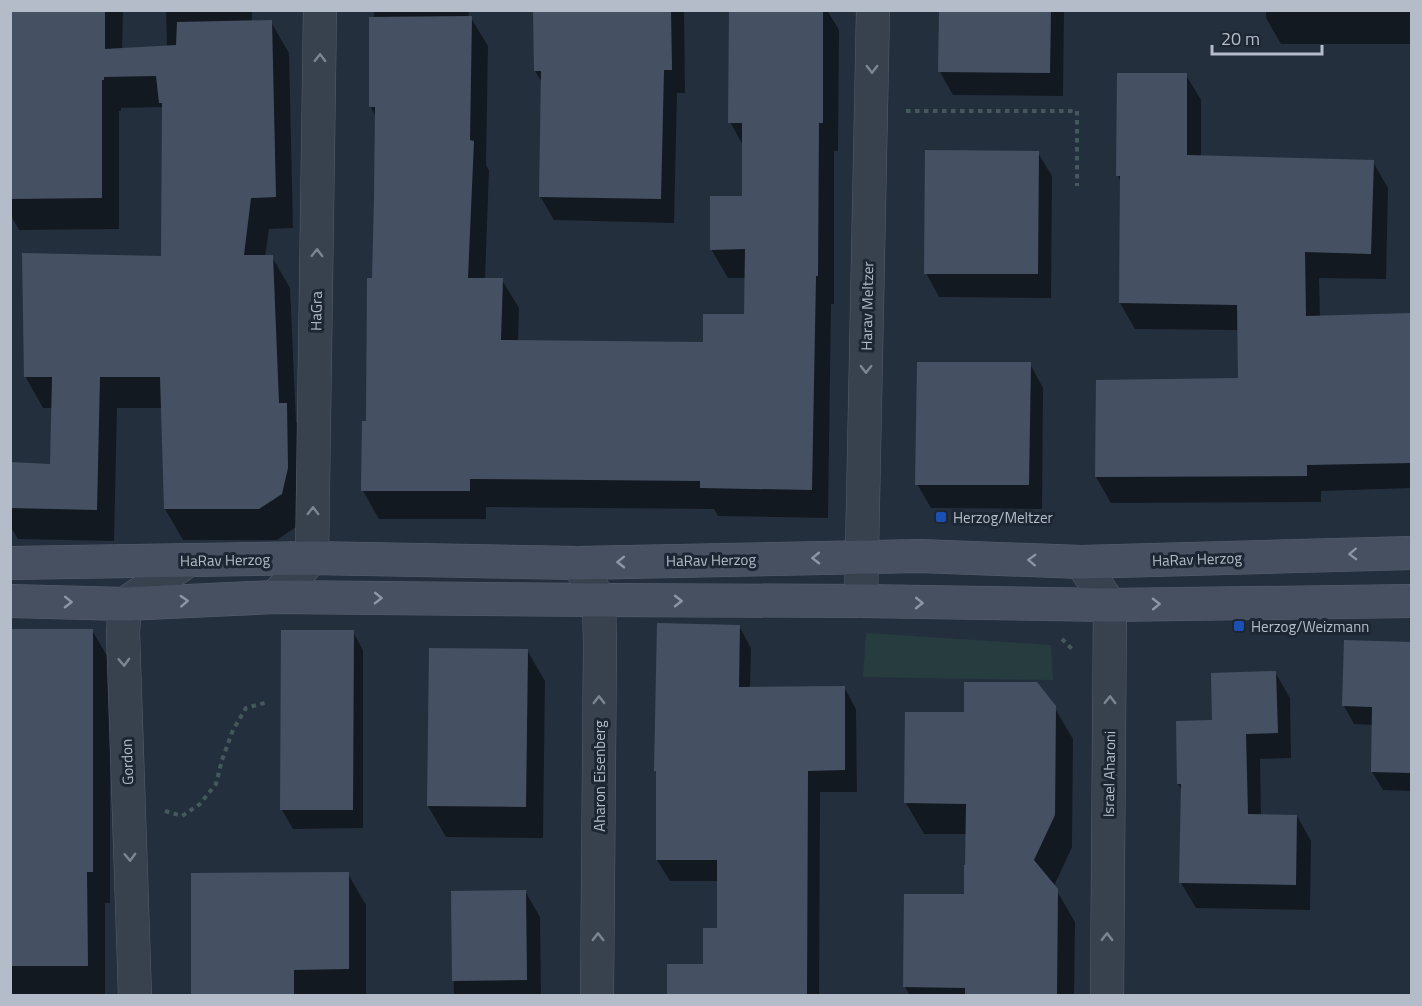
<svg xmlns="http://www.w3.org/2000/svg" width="1422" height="1006" font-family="'Titillium Web',sans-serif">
  <rect width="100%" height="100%" fill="#242f3e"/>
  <polygon fill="#263c3f" points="866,633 1051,645 1053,680 863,677"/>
  <g fill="#0007">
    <polygon points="10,10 123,10 122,49 167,47 166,10 252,10 252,22 271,22 289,53 293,228 269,229 265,257 272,257 290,288 296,422 304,436 299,525 277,540 183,540 165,509 162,408 117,408 114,541 18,539 10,526 10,464 51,465 52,408 43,408 25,376 163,258 163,107 121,108 121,111 119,111 119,229 19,230 10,214"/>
    <polygon points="374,10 469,10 468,18 471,18 488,46 486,165 489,170 485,280 502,280 519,308 518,342 704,344 746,316 746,278 728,278 711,249 744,198 744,147 730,122 730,10 827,10 839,30 838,151 834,151 834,304 831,304 828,518 718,516 714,509 486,507 486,519 379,519 363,491 368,422 373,280 376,117 370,106"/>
    <polygon points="535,10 684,10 685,93 677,93 674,223 554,220 540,196 543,84 535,71"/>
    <polygon points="940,10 1064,10 1063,96 953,95 940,72"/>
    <polygon points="1266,10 1412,10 1412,44 1281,44 1266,18"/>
    <polygon points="1186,75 1201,100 1201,157 1373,162 1388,188 1386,279 1319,278 1320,317 1412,315 1412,488 1321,491 1321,502 1111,503 1096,477 1239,380 1239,330 1135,329 1120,303 1121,182 1118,176"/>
    <polygon points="1038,153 1052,176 1051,298 939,297 926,273"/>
    <polygon points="1030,364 1043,388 1042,509 931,508 917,484"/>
    <polygon points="739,626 751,648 750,688 844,687 856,709 857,792 820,792 819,996 668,996 705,966 718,929 719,881 670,881 657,860 658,774 655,770"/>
    <polygon points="10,630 92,630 110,661 110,903 105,903 105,996 10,996"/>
    <polygon points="353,632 363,650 363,828 293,829 282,810"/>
    <polygon points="1412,644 1412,791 1383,790 1372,772 1373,725 1354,724 1344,706"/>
    <polygon points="527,650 545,681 543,838 446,837 428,806"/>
    <polygon points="1275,672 1290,698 1291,758 1260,759 1261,815 1297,816 1311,841 1310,910 1196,908 1181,883 1183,792 1178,784 1214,721"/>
    <polygon points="1054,707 1073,739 1072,847 1054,886 1075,922 1074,996 910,996 905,987 906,896 965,895 967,834 924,834 906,803 966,713"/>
    <polygon points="348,874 366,905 366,996 187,996 193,995"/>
    <polygon points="525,891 540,917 541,996 454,996 452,892"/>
  </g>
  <g fill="#455162">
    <polygon points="10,10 105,10 105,49 176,45 177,22 272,20 276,197 251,198 244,255 273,255 279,403 287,403 288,468 282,494 259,509 164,509 160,377 100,377 97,510 10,508 10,462 50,464 52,377 24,377 22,253 161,256 162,103 159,103 156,76 104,77 104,80 102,80 102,198 10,199"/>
    <polygon points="533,10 671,10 672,70 664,70 661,199 539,197 541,71 534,71"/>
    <polygon points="729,10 823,10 823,123 819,123 818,276 816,276 812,490 700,488 700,481 470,479 470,491 361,491 362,421 366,421 367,278 372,278 374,199 375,107 369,107 369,17 472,16 470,140 474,141 468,278 503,278 501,340 703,342 703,314 744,314 745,249 710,250 710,196 742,196 742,123 728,123"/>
    <polygon points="939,10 1051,10 1050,73 938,72"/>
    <polygon points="1117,73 1187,73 1187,155 1374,160 1371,254 1305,252 1306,316 1412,313 1412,463 1307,465 1307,476 1095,477 1096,380 1238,378 1237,305 1119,303 1120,176 1116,176"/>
    <polygon points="925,150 1039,151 1038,274 924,274"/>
    <polygon points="917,362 1031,362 1029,485 915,485"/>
    <polygon points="657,623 740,625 739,687 845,686 845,770 808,771 807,996 667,996 667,964 703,964 703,928 717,928 717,860 656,860 656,771 654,771"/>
    <polygon points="10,629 93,629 93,872 87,872 88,966 10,966"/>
    <polygon points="281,630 354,630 353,810 280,810"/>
    <polygon points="1344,640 1412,642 1412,773 1371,772 1372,707 1342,706"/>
    <polygon points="429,648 528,649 526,807 427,806"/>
    <polygon points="1276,671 1278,733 1246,734 1248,814 1297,815 1296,885 1179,883 1181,784 1177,784 1176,721 1212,720 1211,673"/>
    <polygon points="964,682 1037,682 1056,706 1055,815 1034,860 1058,889 1057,996 965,996 965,988 903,987 904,894 964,894 964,865 965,865 966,804 904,803 905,712 964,712"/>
    <polygon points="349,872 349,969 294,970 294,996 191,996 191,873"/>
    <polygon points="526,890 527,980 452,981 451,891"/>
  </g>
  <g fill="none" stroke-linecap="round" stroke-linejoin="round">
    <g stroke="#565f6c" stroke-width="34">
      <g id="street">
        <polyline points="1081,562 1110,605 1107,996"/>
        <polyline points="578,563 599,600 600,645 597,996"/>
        <polyline points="275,597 312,558 320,10"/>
        <polyline points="861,601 873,10"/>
        <polyline points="135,996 123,632 125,604 187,561"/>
      </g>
    </g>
    <g stroke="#565f6c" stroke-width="34">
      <g id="secondary">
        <polyline points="10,563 312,558 578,563 920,556 1081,562 1412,553"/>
        <polyline points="10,601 125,604 275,597 599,600 861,601 1110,605 1412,601"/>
      </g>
    </g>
    <g stroke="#44595c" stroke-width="4" stroke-dasharray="4.5 4.5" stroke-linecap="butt">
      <polyline points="906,111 1077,111 1077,186"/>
      <polyline points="1062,639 1074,651"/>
      <polyline points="165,811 182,816 200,804 216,784 222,760 233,730 246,708 268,702"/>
    </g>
    <use href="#street" stroke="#38414e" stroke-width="33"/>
    <use href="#secondary" stroke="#465061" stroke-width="33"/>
  </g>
  <defs><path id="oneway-chevron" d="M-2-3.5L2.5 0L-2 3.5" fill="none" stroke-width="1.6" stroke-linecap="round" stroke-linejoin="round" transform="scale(1.5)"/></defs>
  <g stroke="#7c8592">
    <use href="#oneway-chevron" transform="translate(320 58) rotate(-89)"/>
    <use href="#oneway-chevron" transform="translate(872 69) rotate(90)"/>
    <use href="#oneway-chevron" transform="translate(317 253) rotate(-89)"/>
    <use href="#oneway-chevron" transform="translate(866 369) rotate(91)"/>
    <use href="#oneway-chevron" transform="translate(313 511) rotate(-89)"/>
    <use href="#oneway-chevron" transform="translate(124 662) rotate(88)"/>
    <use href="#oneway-chevron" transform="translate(599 700) rotate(-90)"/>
    <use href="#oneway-chevron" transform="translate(1110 700) rotate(-89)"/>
    <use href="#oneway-chevron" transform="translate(130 857) rotate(88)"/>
    <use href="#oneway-chevron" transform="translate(598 937) rotate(-90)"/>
    <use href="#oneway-chevron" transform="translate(1107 937) rotate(-89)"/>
  </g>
  <g stroke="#8e96a5">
    <use href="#oneway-chevron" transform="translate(1353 554) rotate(178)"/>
    <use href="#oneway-chevron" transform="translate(816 558) rotate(179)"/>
    <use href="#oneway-chevron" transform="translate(1032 560) rotate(-178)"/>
    <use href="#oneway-chevron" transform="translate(621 562) rotate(179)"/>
    <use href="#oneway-chevron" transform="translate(378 598) rotate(1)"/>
    <use href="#oneway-chevron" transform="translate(184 601) rotate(-3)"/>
    <use href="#oneway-chevron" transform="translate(678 601)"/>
    <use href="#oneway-chevron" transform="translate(68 602) rotate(1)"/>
    <use href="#oneway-chevron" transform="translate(919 603) rotate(1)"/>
    <use href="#oneway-chevron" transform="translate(1156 604) rotate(-1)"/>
  </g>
  <g fill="#1a4fb4" stroke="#1d2633" stroke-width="2">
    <rect x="935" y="511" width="12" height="12" rx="3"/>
    <rect x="1233" y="620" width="12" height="12" rx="3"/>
  </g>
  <g text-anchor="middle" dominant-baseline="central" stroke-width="6" stroke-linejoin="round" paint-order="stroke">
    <g font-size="15" fill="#b4bcc9" stroke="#1d2633">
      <text transform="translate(867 306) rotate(-89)">Harav Meltzer</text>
      <text transform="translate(316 311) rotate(-89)">HaGra</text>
      <text transform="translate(1197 559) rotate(-2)">HaRav Herzog</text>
      <text transform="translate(225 560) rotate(-1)">HaRav Herzog</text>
      <text transform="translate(711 560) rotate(-1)">HaRav Herzog</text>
      <text transform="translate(127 762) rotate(-92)">Gordon</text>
      <text transform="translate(1109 774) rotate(-89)">Israel Aharoni</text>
      <text transform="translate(599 776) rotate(-90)">Aharon Eisenberg</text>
    </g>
    <g font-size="15" fill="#b4bcc9" stroke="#1d2633" text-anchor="start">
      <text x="953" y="517">Herzog/Meltzer</text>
      <text x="1251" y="626">Herzog/Weizmann</text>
    </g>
  </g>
  <rect width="1422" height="1006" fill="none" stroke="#b4bcc9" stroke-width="24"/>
  <path d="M1212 45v9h110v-9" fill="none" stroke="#b4bcc9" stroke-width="3"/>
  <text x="1221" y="45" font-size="18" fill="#b4bcc9" stroke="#1d2633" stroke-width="4.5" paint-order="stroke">20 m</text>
</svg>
